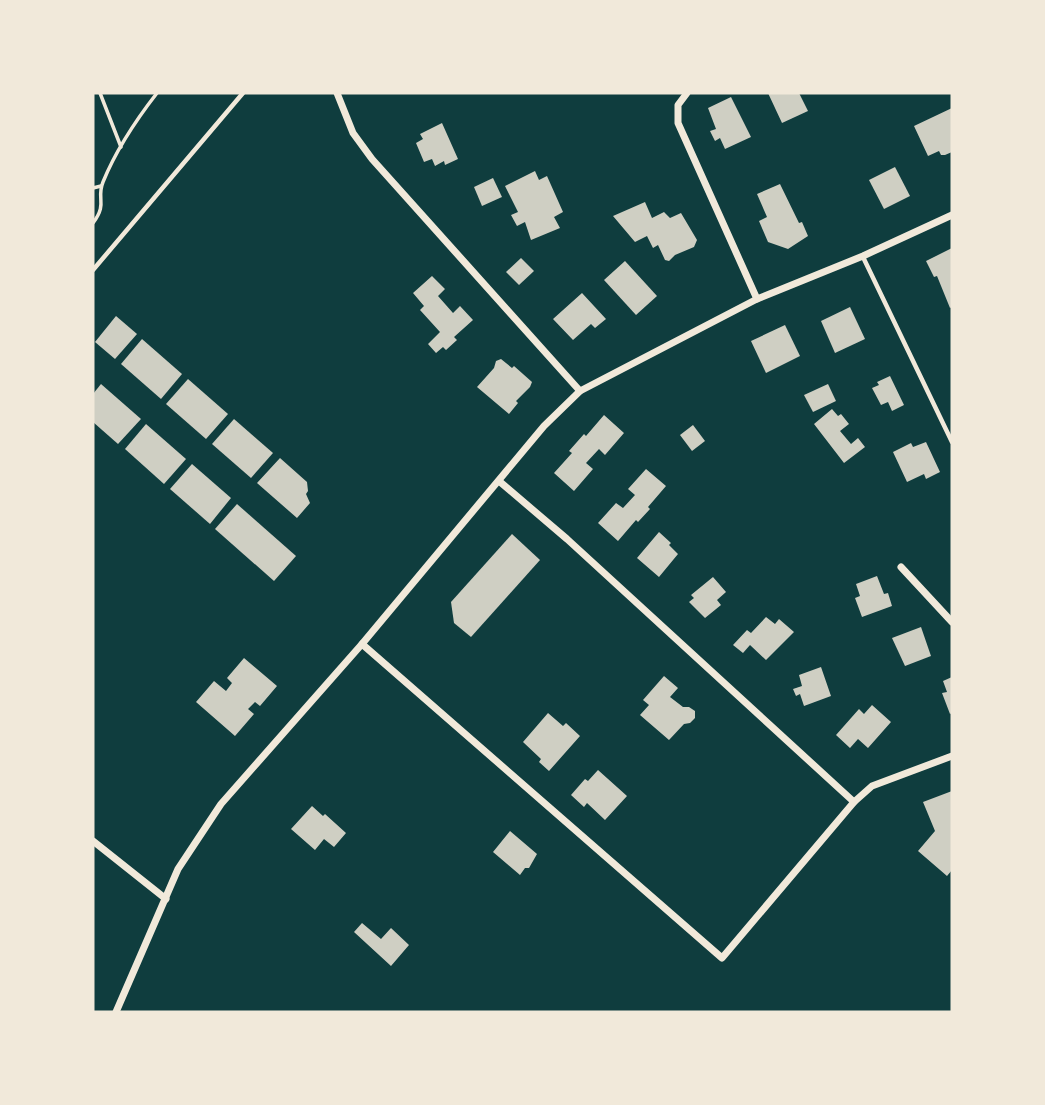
<svg xmlns="http://www.w3.org/2000/svg" width="1045" height="1105" font-family="'Sofia Sans Condensed',sans-serif">
  <rect width="100%" height="100%" fill="#0f3d3e"/>
  <g fill="#cfcfc3">
    <polygon points="768,93 799,93 808,111 782,123"/>
    <polygon points="731,97 751,137 725,149 720,138 715,141 710,131 716,129 708,108"/>
    <polygon points="952,108 952,152 945,155 941,155 939,151 928,156 914,126"/>
    <polygon points="442,123 458,159 445,165 444,161 435,166 432,159 424,162 416,143 423,139 420,134"/>
    <polygon points="895,167 910,196 884,209 869,180"/>
    <polygon points="535,171 539,180 547,176 563,212 554,217 560,228 531,240 525,222 517,226 511,215 518,212 505,186"/>
    <polygon points="493,178 502,197 482,206 474,187"/>
    <polygon points="780,184 799,223 802,222 808,236 788,249 768,242 759,221 767,217 757,194"/>
    <polygon points="645,202 652,218 664,212 670,218 681,213 697,240 694,247 675,255 669,261 665,260 658,245 653,248 647,236 635,242 613,216"/>
    <polygon points="952,248 952,307 950,308 937,276 934,277 926,261"/>
    <polygon points="521,258 534,271 519,285 506,272"/>
    <polygon points="625,261 657,296 636,315 604,280"/>
    <polygon points="432,276 445,289 438,296 453,313 460,306 473,320 454,337 457,340 446,350 443,347 436,353 428,344 440,332 420,310 424,306 413,293"/>
    <polygon points="582,293 606,319 595,328 591,324 573,340 553,319"/>
    <polygon points="850,307 865,339 835,353 821,321"/>
    <polygon points="116,316 137,334 115,359 95,342"/>
    <polygon points="785,325 800,356 766,373 751,341"/>
    <polygon points="142,339 182,374 161,399 121,364"/>
    <polygon points="501,359 512,368 514,366 532,382 530,387 516,401 518,403 509,414 477,387 494,368 496,361"/>
    <polygon points="890,376 904,405 892,411 888,402 881,405 872,388 879,385 877,382"/>
    <polygon points="188,379 228,414 206,439 166,404"/>
    <polygon points="101,384 141,419 118,444 93,422 93,394"/>
    <polygon points="828,384 836,401 813,412 804,395"/>
    <polygon points="832,409 838,416 841,414 849,424 840,431 851,444 858,438 865,447 844,463 814,424"/>
    <polygon points="604,415 624,433 605,455 599,449 586,463 593,469 574,491 554,473 572,453 569,451 584,434 586,436"/>
    <polygon points="234,419 273,453 251,478 212,444"/>
    <polygon points="146,424 186,459 164,484 125,449"/>
    <polygon points="693,425 705,441 692,451 680,435"/>
    <polygon points="926,442 940,472 926,479 924,474 907,482 893,452 911,443 913,447"/>
    <polygon points="280,458 307,482 308,491 306,494 310,503 297,518 257,483"/>
    <polygon points="192,464 231,498 210,524 170,489"/>
    <polygon points="646,469 666,486 648,507 650,509 638,522 636,520 618,541 598,523 616,503 623,508 635,495 628,489"/>
    <polygon points="237,504 296,556 274,581 215,529"/>
    <polygon points="659,532 671,543 669,545 678,554 659,577 637,558"/>
    <polygon points="512,534 540,560 471,637 454,623 451,602"/>
    <polygon points="877,576 884,594 888,593 892,606 862,617 855,598 860,596 856,584"/>
    <polygon points="713,577 726,592 717,600 721,605 705,618 689,602 694,598 691,595"/>
    <polygon points="766,617 775,624 779,619 794,632 766,660 750,645 743,653 733,645 747,630 751,633"/>
    <polygon points="921,627 931,656 905,666 892,638"/>
    <polygon points="244,658 277,686 260,706 255,702 248,709 254,714 235,736 196,702 214,681 226,691 232,683 227,678"/>
    <polygon points="821,667 831,696 804,706 800,694 796,696 793,689 802,686 799,675"/>
    <polygon points="664,676 678,688 670,697 683,707 689,707 695,711 695,718 690,723 684,724 669,740 640,715 649,705 643,700"/>
    <polygon points="952,677 952,713 950,714 942,693 947,692 943,681"/>
    <polygon points="872,705 891,722 868,748 858,739 850,748 836,735 859,709 864,714"/>
    <polygon points="548,713 563,726 566,723 580,736 549,771 539,762 541,759 523,742"/>
    <polygon points="598,770 627,796 605,820 587,803 584,807 571,795 585,779 588,781"/>
    <polygon points="952,791 952,870 947,876 918,851 935,831 923,802"/>
    <polygon points="312,806 323,816 325,814 346,833 334,847 324,839 315,850 291,829"/>
    <polygon points="510,831 537,854 529,868 525,868 520,875 493,852"/>
    <polygon points="362,923 381,939 391,928 409,945 391,966 354,932"/>
  </g>
  <g fill="none" stroke-linecap="round" stroke-linejoin="round">
    <g stroke="#f1e9da" stroke-width="3.5">
      <polyline points="100,93 121,147"/>
      <polyline points="93,188 101,186 93,188"/>
      <path d="M93,223C108,203 96,199 103,182C116,150 136,120 157,93"/>
    </g>
    <g stroke="#f1e9da" stroke-width="4.5">
      <polyline points="863,257 952,442"/>
      <polyline points="93,270 243,93"/>
    </g>
    <g stroke="#f1e9da" stroke-width="7">
      <polyline points="337,93 353,133 372,159 580,391"/>
      <polyline points="687,93 678,105 678,123 757,299"/>
      <polyline points="499,481 567,539 854,802"/>
      <polyline points="901,567 952,622"/>
      <polyline points="362,644 722,958 854,802 872,786 952,756"/>
      <polyline points="93,841 166,899"/>
      <polyline points="116,1012 178,869 221,804 362,644 544,426 580,391 757,299 863,256 952,215"/>
    </g>
  </g>
  <rect width="1045" height="1105" fill="none" stroke="#f1e9da" stroke-width="189"/>
</svg>
